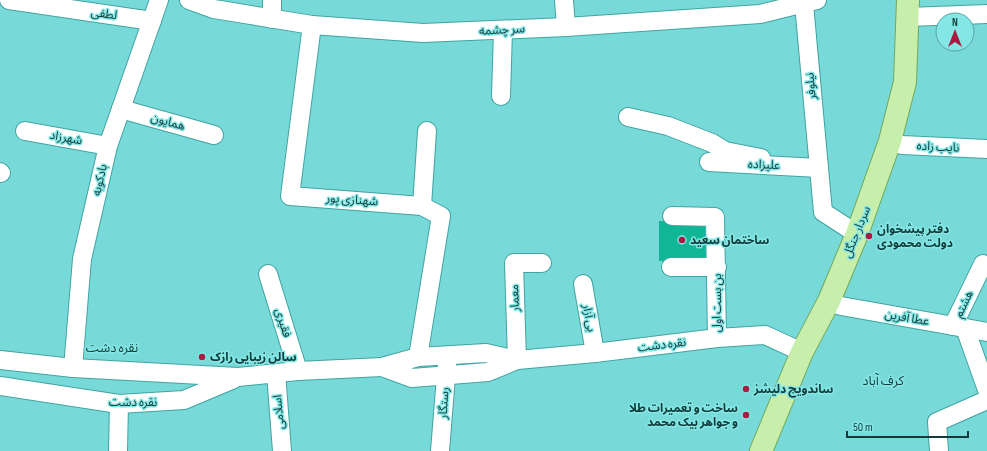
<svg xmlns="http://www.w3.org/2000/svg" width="987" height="451" font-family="'Sofia Sans Condensed','Noto Sans Arabic',sans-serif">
  <rect width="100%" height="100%" fill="#78dad8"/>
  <polygon fill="#0fb796" points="659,221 705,221 706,260 659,261"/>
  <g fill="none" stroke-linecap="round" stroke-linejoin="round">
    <g stroke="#3fa4a3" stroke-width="20">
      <g id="minor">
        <polyline points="9,0 152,21"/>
        <polyline points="189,0 214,9 312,25 423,33 566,27 760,14 817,0"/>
        <polyline points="564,0 566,27"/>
        <polyline points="804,4 823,212 857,234"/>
        <polyline points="908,17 987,14"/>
        <polyline points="272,19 272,0"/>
        <polyline points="312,25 290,196 422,206 441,216 418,357"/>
        <polyline points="501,96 503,30"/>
        <polyline points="121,109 214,135"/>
        <polyline points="628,117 668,126 712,143 725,151 761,158 764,165"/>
        <polyline points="25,131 108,146"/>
        <polyline points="890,141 902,145 987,149"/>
        <polyline points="709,162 819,168"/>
        <polyline points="0,172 1,173"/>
        <polyline points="422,206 427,131"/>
        <polyline points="672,216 715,217 717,338"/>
        <polyline points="671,267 717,267"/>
        <polyline points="268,274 298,371"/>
        <polyline points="583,284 595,353"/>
        <polyline points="829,301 841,306 987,332"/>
        <polyline points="953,326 983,264 987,267"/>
        <polyline points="965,328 987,390"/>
        <polyline points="0,360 73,368 238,377 298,371 382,367 418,357 486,353 517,360 595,353 717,338 765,335 802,352"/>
        <polyline points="517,360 514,263 542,263"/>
        <polyline points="382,367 412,378 488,372 517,360"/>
        <polyline points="73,368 82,259 108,146 159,0"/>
        <polyline points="276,373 282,451"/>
        <polyline points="0,386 119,404 184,400 234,379"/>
        <polyline points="118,451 119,404"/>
        <polyline points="440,451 447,364"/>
        <polyline points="939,451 937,422 987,400"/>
      </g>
    </g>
    <g stroke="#6fa85e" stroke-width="24">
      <polyline id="major" points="761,451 802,352 829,301 857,234 890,141 905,82 908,0"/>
    </g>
    <use href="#minor" stroke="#fff" stroke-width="18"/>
    <use href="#major" stroke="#c7eeaa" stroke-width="22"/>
  </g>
  <g fill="#ad1840" stroke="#85e7e5" stroke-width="1.5">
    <circle cx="869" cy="236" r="4"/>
    <circle cx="682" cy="240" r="4"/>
    <circle cx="202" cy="357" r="4"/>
    <circle cx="746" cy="389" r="4"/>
    <circle cx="746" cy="415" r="4"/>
  </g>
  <g text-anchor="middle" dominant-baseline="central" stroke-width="3" stroke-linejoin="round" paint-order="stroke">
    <g font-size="12" fill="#113c3b" stroke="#85e7e5">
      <text transform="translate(104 14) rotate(8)">لطفی</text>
      <text transform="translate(502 30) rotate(-3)">سر چشمه</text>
      <text transform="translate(811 86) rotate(-95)">نیلوفر</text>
      <text transform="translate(168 122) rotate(16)">همایون</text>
      <text transform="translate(66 138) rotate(10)">شهرزاد</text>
      <text transform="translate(938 147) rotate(3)">نایب زاده</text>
      <text transform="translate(764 165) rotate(3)">علیزاده</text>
      <text transform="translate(100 180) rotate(-77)">بادکوبه</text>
      <text transform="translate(352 200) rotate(4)">شهنازی پور</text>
      <text transform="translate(857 232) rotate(-68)">سردار جنگل</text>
      <text transform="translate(515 298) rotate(-92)">معمار</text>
      <text transform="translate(717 303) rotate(-90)">بن بست اول</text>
      <text transform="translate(964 304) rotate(-64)">هشتم</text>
      <text transform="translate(589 318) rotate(80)">بی آزار</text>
      <text transform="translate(907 318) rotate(10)">عطا آفرین</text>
      <text transform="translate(283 323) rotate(73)">فقیری</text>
      <text transform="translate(662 345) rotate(-7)">نقره دشت</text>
      <text x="133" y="402">نقره دشت</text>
      <text transform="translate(444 403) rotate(-86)">رستگار</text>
      <text transform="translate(279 412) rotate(-95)">اسلامی</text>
    </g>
    <g font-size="12" font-weight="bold" fill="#113c3b" stroke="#85e7e5" text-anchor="start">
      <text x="877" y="229">دفتر پیشخوان<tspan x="877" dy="14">دولت محمودی</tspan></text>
      <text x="690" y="240">ساختمان سعید</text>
      <text x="210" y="357">سالن زیبایی رازک</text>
      <text x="754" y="389">ساندویچ دلیشز</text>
      <text x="738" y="408" text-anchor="end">ساخت و تعمیرات طلا<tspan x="738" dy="14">و جواهر بیک محمد</tspan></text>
    </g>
    <g font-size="13" fill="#113c3b" stroke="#85e7e5">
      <text x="112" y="348">نقره دشت</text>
      <text x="883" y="381">کرف آباد</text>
    </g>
  </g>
  <g transform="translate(955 32)"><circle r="19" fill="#85e7e5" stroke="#57a3a1"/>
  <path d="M0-3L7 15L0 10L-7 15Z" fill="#ad1840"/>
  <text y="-6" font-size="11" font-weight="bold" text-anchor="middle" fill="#113c3b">N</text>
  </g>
  <path d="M847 431v6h121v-6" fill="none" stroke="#113c3b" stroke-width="2"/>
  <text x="853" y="431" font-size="12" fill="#113c3b" stroke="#85e7e5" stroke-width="3" paint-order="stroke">50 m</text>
</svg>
